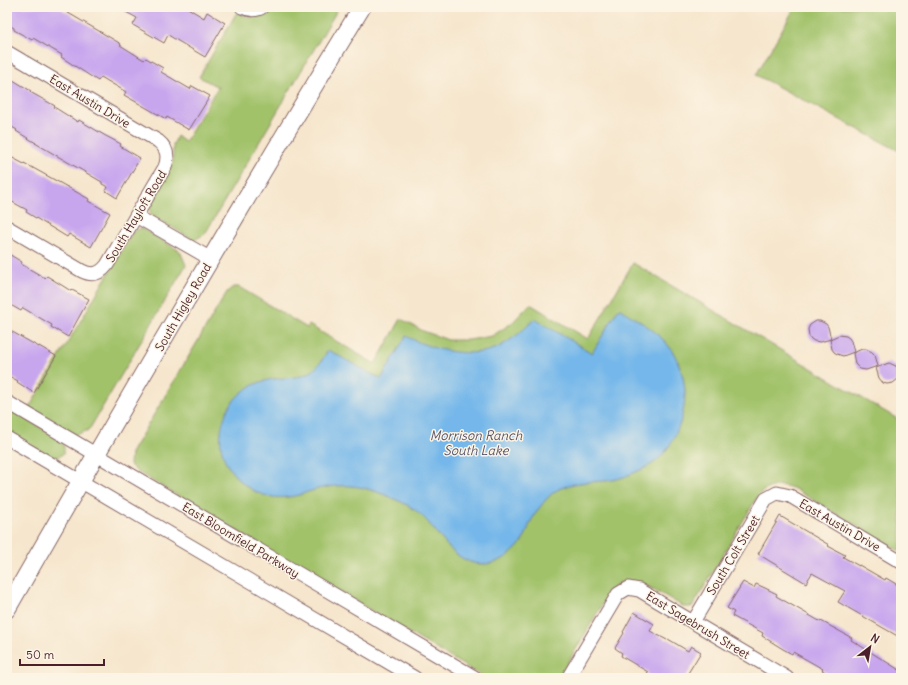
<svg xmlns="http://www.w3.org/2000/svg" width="908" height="685" font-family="Delius,sans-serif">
  <rect width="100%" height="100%" fill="#fcf5e5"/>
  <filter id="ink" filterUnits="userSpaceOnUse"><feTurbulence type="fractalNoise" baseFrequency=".025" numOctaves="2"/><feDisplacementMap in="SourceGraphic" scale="8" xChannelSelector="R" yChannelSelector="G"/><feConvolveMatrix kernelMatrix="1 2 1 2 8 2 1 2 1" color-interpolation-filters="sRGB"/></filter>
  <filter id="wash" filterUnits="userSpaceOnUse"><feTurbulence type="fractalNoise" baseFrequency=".012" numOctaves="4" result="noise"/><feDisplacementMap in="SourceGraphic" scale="16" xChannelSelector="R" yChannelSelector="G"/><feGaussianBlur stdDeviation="0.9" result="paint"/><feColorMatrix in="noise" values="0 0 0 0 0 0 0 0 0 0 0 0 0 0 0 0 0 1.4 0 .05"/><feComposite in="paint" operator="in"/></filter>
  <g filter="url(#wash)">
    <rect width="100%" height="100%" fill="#f6e6cd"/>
    <g fill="#a2c26a" stroke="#76704a">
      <path d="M270,7H339L205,234L194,240L151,215L149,204L173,162V145L177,136L185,142L218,87L199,77L237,12C241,14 246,17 249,17C256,17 265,12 270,7Z"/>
      <polygon points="795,7 901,7 901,152 756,75"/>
      <polygon points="141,228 180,251 186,265 89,430 75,435 29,408 133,232"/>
      <path d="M633,263L901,421V552L793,488C778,483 770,486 759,494L693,606L690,607H684C671,600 639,577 624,582C618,583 614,589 609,593L559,678H485L136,471L130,465L131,453L227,292L233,287H239L307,328L309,325L375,364L401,319L423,331L448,340H469L492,336L512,323L530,304L588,339Z"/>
      <path d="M7,407L60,439C65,444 67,454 58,457C56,458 53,458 50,458L7,432Z"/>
    </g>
    <path fill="#74b7ea" stroke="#5f6b8a" d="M619,308C637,320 659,331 671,349C679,361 684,376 685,391C686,415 674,447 655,462C648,467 639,471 631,474C623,478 614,480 605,481C588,482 569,482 554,492C544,500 536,512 530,523C528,529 526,535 523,540C516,551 505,560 492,563C459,570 444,540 426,520C419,512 410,506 401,502C387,495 366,487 351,486C338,485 323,487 311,491C307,492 303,494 299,495C271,502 250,494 232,472C222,459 218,442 222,426C227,400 248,382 274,379C287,377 301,379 312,371C319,366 324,357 328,350L381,379L406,336C413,339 419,343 426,345C448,353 483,358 504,344C510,340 518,335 524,329C528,326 531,322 535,319L592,353Z"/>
    <g id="blocks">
      <g fill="#c8a6ee">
        <polygon points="7,7 58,7 121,44 120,45 144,60 146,58 163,68 161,72 190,89 192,86 210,96 189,130 167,117 166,119 124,95 126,92 101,77 98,81 61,57 62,55 33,38 32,40 14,30 14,28 7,24"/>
        <polygon points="117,7 186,7 204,18 207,12 225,23 205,57 168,35 164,43 133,25 137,18"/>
        <polygon points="7,80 12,83 13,80 31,91 30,92 55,106 54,107 78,122 79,120 104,135 121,144 120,146 140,158 117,198 106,191 108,187 102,184 102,182 35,143 36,143 16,131 17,130 7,124"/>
        <polygon points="7,155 24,164 24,163 71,189 89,199 88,201 110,213 91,247 69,234 67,237 26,212 27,210 7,199"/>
        <polygon points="7,253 22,262 21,264 45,278 47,276 71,291 72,290 89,299 68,337 51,327 52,325 23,308 21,311 7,303"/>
        <polygon points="816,321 820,321 826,324 828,327 831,339 820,342 814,341 811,339 809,336 808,329 810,325"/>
        <polygon points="7,329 39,347 39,346 56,356 34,393 17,382 18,381 7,375"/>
        <polygon points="839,335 846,336 849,338 851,341 854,352 843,356 837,354 834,352 832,349 830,339"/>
        <polygon points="862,349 866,349 872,352 875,355 878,366 866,370 860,369 855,364 853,353"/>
        <polygon points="889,363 896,366 898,369 899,376 898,379 893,383 887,384 883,383 879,378 876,368 886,364"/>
        <polygon points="780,516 829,545 828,546 845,555 843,557 859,566 859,565 885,580 886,578 901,587 901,638 838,602 845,591 812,573 806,583 758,554"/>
        <polygon points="743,582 754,588 756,584 765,588 777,594 776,596 821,622 821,621 852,638 851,640 901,671 901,678 835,678 822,670 823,669 793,652 792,654 783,649 762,636 763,633 732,616 734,612 727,608"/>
        <polygon points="634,612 654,624 650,631 667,640 668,639 688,651 691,646 701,652 685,678 654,678 647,674 648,672 621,656 622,653 615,648 624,633 623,632"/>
      </g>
    </g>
  </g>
  <g filter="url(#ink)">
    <use href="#blocks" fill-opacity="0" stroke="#866564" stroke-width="1"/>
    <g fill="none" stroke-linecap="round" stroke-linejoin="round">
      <g stroke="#866564" stroke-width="15">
        <g id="minor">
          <path d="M242,7C249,10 256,11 262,7"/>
          <path d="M7,52L158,141C167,148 169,156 165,167L107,265C100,274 92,276 82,271L7,227"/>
          <polyline points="136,216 211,259"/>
          <polyline points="7,402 476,678"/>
          <polyline points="7,438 415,678"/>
          <polyline points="693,622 766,499 777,493 790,496 901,562"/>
          <polyline points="568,678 618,594 628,588 639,590 787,678"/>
        </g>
      </g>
      <g stroke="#866564" stroke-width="19">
        <path id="major" d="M7,609C123,407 240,206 362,7"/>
      </g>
      <use href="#minor" stroke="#fff" stroke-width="13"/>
      <use href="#major" stroke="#fff" stroke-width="17"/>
    </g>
  </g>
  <g text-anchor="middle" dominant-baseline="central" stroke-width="3" stroke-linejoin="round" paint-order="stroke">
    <g font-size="12" fill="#4a1f2b" stroke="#fcf5e5">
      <text transform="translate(90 101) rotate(31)">East Austin Drive</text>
      <text transform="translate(136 216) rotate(-59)">South Hayloft Road</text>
      <text transform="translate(183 307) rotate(-60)">South Higley Road</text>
      <text transform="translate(840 525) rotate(30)">East Austin Drive</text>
      <text transform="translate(241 540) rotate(31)">East Bloomfield Parkway</text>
      <text transform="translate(733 555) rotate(-59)">South Colt Street</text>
      <text transform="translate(698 625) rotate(31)">East Sagebrush Street</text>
    </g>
    <g font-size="13" font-style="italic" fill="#59546e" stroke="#fcf5e5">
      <text x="476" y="435">Morrison Ranch<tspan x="476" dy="15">South Lake</tspan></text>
    </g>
  </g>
  <rect width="908" height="685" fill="none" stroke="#fcf5e5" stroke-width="24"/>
  <g transform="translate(870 647) rotate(31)" stroke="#fcf5e5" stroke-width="3" paint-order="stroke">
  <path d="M0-3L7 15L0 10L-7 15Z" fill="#4a1f2b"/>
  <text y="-6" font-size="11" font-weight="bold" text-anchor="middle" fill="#4a1f2b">N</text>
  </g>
  <path d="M20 659v6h84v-6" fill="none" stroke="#4a1f2b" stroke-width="2"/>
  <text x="26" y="659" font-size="12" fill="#4a1f2b" stroke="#fcf5e5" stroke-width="3" paint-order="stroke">50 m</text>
</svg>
